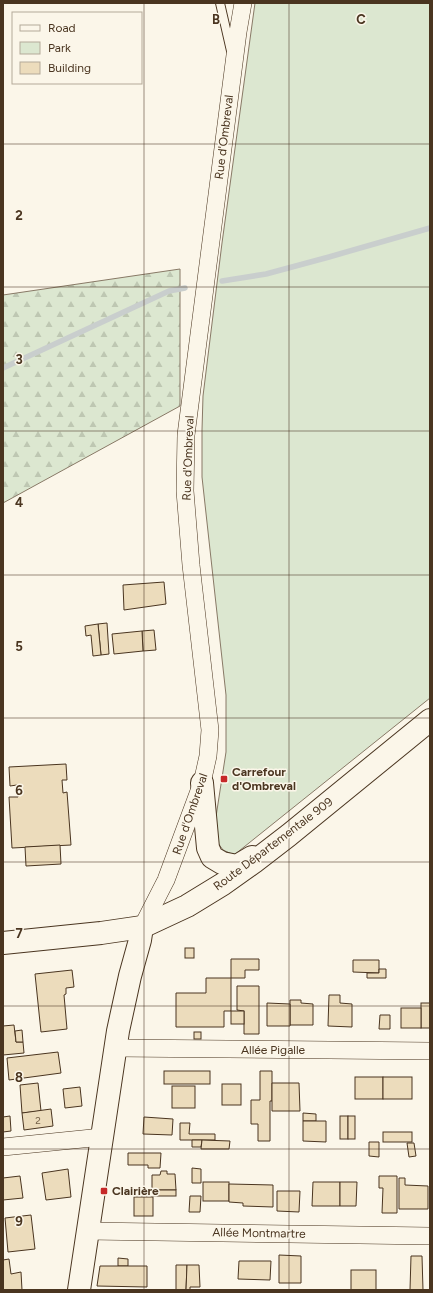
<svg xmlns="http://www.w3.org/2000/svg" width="433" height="1293" font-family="Figtree,sans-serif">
  <defs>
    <pattern id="forest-firs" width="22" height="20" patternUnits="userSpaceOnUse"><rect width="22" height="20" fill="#dce7d0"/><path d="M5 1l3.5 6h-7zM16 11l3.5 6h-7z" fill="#bec7b2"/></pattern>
  </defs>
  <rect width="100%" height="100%" fill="#fbf6e9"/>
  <polygon fill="#dce7d0" stroke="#887966" points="255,3 430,3 430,698 234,855 223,850 213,836 226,752 226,695 202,477 202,430 203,396 222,243"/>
  <polygon fill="url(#forest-firs)" stroke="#887966" points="180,269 180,406 3,503 3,295"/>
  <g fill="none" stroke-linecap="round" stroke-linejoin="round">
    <g stroke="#c9cecd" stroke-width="5.5">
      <polyline points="222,281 266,274 329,257 430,228"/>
      <polyline points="3,368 169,291 185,288"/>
    </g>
  </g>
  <g fill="#ecdcbc" stroke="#4a3520">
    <polygon points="164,582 166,604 124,610 123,585"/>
    <polygon points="107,623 109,654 101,655 98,624"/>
    <polygon points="98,624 101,655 93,656 91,635 86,636 85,626"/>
    <polygon points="154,630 156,650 143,651 142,631"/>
    <polygon points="142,631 143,651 114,654 112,634"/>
    <polygon points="66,764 67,780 62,780 63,793 67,792 71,845 12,848 9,797 18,797 17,785 10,786 9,767"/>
    <polygon points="60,845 61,864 26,866 25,847"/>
    <rect x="185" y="948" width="9" height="10"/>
    <polygon points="231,959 259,959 259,970 245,970 245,978 231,978"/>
    <polygon points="353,960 379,960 379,973 353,972"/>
    <polygon points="379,969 386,969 386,978 367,978 367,973 379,973"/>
    <polygon points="72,970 74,987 66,988 66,994 64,995 67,1029 41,1032 35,974"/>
    <polygon points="206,978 231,978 231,1011 224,1011 224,1027 176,1027 176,993 206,993"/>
    <polygon points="237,986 259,986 259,1034 244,1034 244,1011 237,1010"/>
    <polygon points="329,995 340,995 340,1003 352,1004 352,1027 328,1026"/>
    <polygon points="290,1000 301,1000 301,1003 313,1004 313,1025 290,1025"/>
    <polygon points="267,1003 290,1004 290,1026 267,1026"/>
    <rect x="421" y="1003" width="9" height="25"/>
    <rect x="401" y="1008" width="20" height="20"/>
    <rect x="231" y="1011" width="13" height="13"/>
    <polygon points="380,1015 390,1015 390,1029 379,1029"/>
    <polygon points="14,1025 16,1042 23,1042 24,1053 3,1055 3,1026"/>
    <polygon points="22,1030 23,1042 16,1042 15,1031"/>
    <rect x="194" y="1032" width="7" height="7"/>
    <polygon points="58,1052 61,1073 9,1080 7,1058"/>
    <rect x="164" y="1071" width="46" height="13"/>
    <polygon points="260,1071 272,1071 272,1101 270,1101 270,1141 258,1141 258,1124 251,1124 251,1100 260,1100"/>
    <rect x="355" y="1077" width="28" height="22"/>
    <rect x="383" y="1077" width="29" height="22"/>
    <polygon points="38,1083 41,1111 22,1113 20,1085"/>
    <polygon points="272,1083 299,1083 300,1111 272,1111"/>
    <rect x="222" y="1084" width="19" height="21"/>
    <rect x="172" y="1086" width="23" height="22"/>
    <polygon points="80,1087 82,1106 65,1108 63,1089"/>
    <polygon points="51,1109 53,1126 24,1130 22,1113"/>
    <polygon points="303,1113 316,1114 316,1121 303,1121"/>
    <polygon points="10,1116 11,1131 3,1132 3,1117"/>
    <rect x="340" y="1116" width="8" height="23"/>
    <rect x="348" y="1116" width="7" height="23"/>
    <polygon points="144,1117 173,1119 172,1135 143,1134"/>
    <polygon points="303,1121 326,1121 326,1142 303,1141"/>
    <polygon points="180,1123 190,1123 189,1134 215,1134 215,1140 180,1140"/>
    <rect x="383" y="1132" width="29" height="10"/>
    <polygon points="192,1140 202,1140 201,1147 192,1147"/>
    <polygon points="202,1140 230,1141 229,1149 201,1149"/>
    <polygon points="369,1142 379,1142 379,1157 369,1156"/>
    <polygon points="407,1143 414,1143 416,1156 409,1157"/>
    <polygon points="128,1153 161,1153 160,1168 148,1168 148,1165 128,1165"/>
    <polygon points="192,1168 201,1169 201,1183 192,1183"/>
    <polygon points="68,1169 71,1197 46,1200 42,1173"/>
    <polygon points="161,1171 167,1171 167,1174 175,1174 176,1190 152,1190 152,1175 160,1175"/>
    <polygon points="20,1176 23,1198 3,1200 3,1178"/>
    <polygon points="379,1176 397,1176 397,1213 382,1213 383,1188 379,1188"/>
    <polygon points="399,1178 405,1178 405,1185 428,1186 428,1209 399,1209"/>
    <rect x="203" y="1182" width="26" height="19"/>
    <polygon points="313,1182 340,1182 340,1206 312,1206"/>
    <polygon points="340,1182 357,1182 356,1206 340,1206"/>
    <polygon points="229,1184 273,1185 273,1207 243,1206 243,1203 229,1202"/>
    <rect x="154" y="1190" width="22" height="6"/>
    <polygon points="277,1191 300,1191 299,1212 277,1211"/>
    <polygon points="190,1196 201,1196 200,1212 189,1212"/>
    <rect x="134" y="1197" width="19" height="19"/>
    <polygon points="31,1215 35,1249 8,1252 5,1218"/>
    <polygon points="279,1255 301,1256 301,1283 279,1283"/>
    <polygon points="411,1256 422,1256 423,1290 410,1290"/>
    <polygon points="118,1258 128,1259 128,1266 118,1266"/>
    <polygon points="9,1259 11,1274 21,1272 22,1290 3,1290 3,1260"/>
    <polygon points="239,1261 271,1261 270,1280 238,1279"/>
    <polygon points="176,1265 187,1265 186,1290 176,1290"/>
    <polygon points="187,1265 199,1265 200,1287 190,1287 190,1290 186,1290"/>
    <polygon points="100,1266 147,1266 147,1287 97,1286"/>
    <rect x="351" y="1270" width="25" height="20"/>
  </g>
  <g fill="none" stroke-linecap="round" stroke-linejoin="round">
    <g stroke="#4a3520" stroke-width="10">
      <polyline id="lane" points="220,3 231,51"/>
    </g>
    <g stroke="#4a3520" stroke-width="18">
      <g id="street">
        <polyline points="142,927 166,880 202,783 208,756 210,730 191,565 185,491 186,435 238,32 243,3"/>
        <polyline points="116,1048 430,1051"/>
        <polyline points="3,1147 102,1137"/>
        <polyline points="89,1231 430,1236"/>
      </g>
    </g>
    <g stroke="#4a3520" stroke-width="24">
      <g id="secondary">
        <polyline points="202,783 208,848 212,857 222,863 237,866 252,857"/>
        <polyline points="3,943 101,933 142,927 187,906 223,884 254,862 289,835 430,720"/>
        <polyline points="79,1290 118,1031 130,976 140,940 142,927"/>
      </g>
    </g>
    <use href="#lane" stroke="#fbf6e9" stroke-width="8"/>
    <use href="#street" stroke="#fbf6e9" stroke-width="17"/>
    <use href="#secondary" stroke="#fbf6e9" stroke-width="22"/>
  </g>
  <path fill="none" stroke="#4a3520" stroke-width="1" stroke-opacity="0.55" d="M144,3V1290M289,3V1290M3,144H430M3,287H430M3,431H430M3,575H430M3,718H430M3,862H430M3,1006H430M3,1149H430"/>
  <g fill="#c62828" stroke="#fbf6e9" stroke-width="1.5">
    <rect x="220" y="775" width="8" height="8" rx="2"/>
    <rect x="100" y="1187" width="8" height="8" rx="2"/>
  </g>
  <g text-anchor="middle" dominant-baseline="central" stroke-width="3" stroke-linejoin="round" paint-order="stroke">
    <g font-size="10" fill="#725f47">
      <text x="38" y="1120">2</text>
    </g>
    <g font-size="12" fill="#4a3520" stroke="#fbf6e9">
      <text transform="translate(224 137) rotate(-83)">Rue d'Ombreval</text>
      <text transform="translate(188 458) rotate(-88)">Rue d'Ombreval</text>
      <text transform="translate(190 814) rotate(-71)">Rue d'Ombreval</text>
      <text transform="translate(273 844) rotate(-37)">Route Départementale 909</text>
      <text x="273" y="1050">Allée Pigalle</text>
      <text transform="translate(259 1233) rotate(1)">Allée Montmartre</text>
    </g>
    <g font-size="12" font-weight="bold" fill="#4a3520" stroke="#fbf6e9" text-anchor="start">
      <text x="232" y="772">Carrefour<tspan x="232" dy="14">d'Ombreval</tspan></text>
      <text x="112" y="1191">Clairière</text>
    </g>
  </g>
  <g font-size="13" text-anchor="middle" font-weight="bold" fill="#4a3520" stroke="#fbf6e9" stroke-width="3" stroke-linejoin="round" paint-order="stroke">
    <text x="216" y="24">B</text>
    <text x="361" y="24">C</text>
    <text x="19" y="220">2</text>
    <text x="19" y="364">3</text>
    <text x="19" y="507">4</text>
    <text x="19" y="651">5</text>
    <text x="19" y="795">6</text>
    <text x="19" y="938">7</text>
    <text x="19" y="1082">8</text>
    <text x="19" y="1226">9</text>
  </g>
  <rect width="433" height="1293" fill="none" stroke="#4a3520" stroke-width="8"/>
  <rect x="12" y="12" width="130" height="72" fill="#fbf6e9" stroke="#b4a999"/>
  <rect x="20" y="25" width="20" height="6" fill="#fbf6e9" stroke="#b4a999"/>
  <text x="48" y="32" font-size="12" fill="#4a3520">Road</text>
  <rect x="20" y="42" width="20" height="12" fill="#dce7d0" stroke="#b4a999"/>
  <text x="48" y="52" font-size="12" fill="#4a3520">Park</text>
  <rect x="20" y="62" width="20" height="12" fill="#ecdcbc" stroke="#b4a999"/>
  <text x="48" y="72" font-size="12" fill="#4a3520">Building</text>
</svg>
